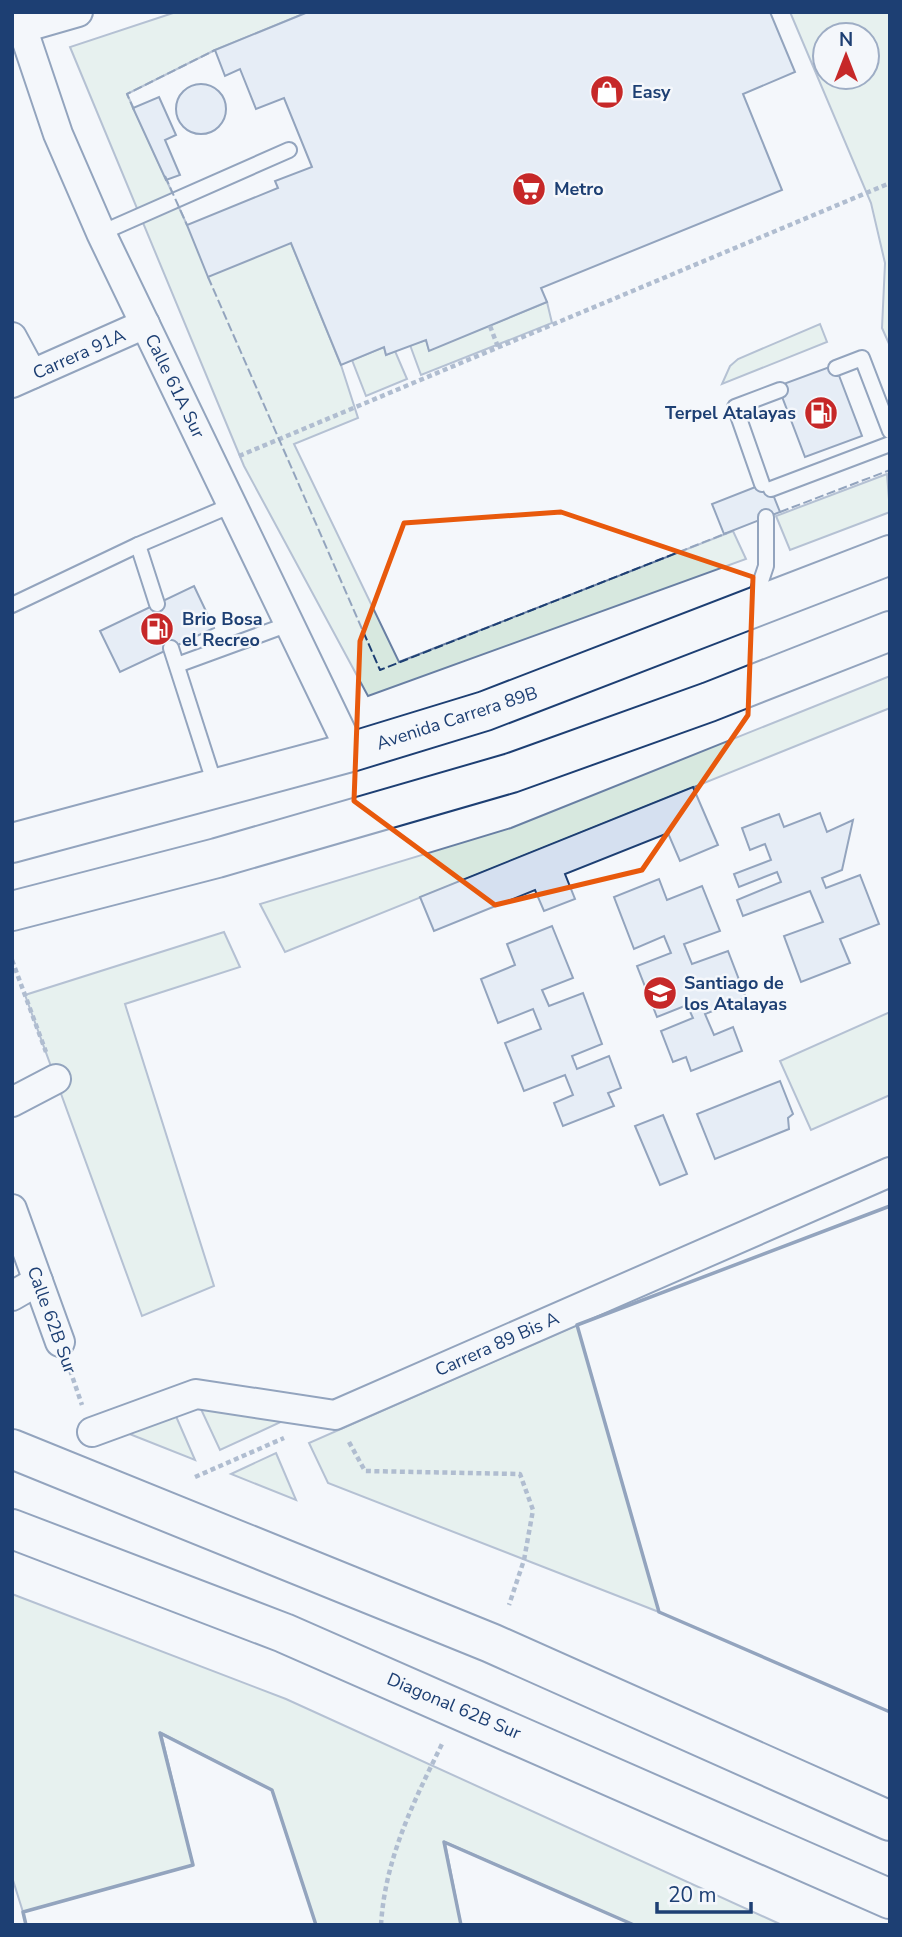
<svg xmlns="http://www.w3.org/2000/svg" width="902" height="1937" font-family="'Nunito Sans',sans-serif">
  <rect width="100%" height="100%" fill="#f4f7fb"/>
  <g fill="#d7e8df" stroke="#687fa3" stroke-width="2" fill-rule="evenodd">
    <polygon points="176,12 308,12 215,50 127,94 187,225 291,243 341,365 358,418 294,444 399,662 733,531 746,559 368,696 244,466 70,47"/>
    <path d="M790,12H890V346L882,328L885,263L871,203ZM825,35H867V77H825Z"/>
    <polygon points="547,302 552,323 421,375 410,345 426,340 429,350"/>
    <polygon points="820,324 827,342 722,384 730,366 738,359"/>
    <polygon points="384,347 386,355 395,351 407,379 366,396 352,360"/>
    <polygon points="887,474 890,512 790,550 776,516"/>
    <polygon points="890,676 890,708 285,952 260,904 511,828"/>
    <polygon points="224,932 240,967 125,1004 214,1286 142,1316 25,995"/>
    <polygon points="890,1012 890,1095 811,1130 780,1061"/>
    <polygon points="577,1325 659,1612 328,1483 309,1443"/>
    <polygon points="200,1407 285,1420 220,1450"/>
    <polygon points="175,1414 195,1460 122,1431"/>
    <polygon points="276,1453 296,1500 231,1474"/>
    <polygon points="12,1594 286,1699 782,1925 634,1925 445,1842 461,1925 316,1925 272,1790 161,1733 193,1865 23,1912 12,1877"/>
  </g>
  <g fill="#d5e0f0" stroke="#1d3f73" stroke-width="2">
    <polygon points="308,12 770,12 795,72 743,94 782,190 541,288 547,302 429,351 426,340 386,355 384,347 341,365 291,243 208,277 187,225 278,188 275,181 312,167 284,98 256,109 240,69 225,76 215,50"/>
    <circle cx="201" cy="109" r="25"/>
    <polygon points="159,97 176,135 165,140 180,175 166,180 133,108"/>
    <polygon points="835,365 862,436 805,457 778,386"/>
    <polygon points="768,482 780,512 724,534 712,504"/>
    <polygon points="194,586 214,628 120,672 100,631"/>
    <polygon points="693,787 718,845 680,861 668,833 565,874 575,899 544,911 535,890 434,931 420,897"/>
    <polygon points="820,813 827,832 853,820 842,870 822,878 826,888 860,875 879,924 840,939 850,963 801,982 784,936 823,922 810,891 743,916 737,900 781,882 777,872 739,887 734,874 771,860 765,844 750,850 742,828 779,814 784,827"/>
    <polygon points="659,879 667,900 702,886 720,931 684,944 692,964 728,951 746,998 705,1014 714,1035 733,1027 742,1051 691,1071 686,1057 673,1062 661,1031 693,1018 687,1005 657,1017 637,966 671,953 664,936 634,949 614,897"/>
    <polygon points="552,926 573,978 542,990 549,1006 583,993 602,1044 572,1056 577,1069 609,1056 621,1088 608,1093 614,1106 563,1126 554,1103 573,1095 565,1075 524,1091 505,1043 541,1029 533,1009 498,1023 481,979 515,965 507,944"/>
    <polygon points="780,1081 793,1114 788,1118 789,1129 715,1159 697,1114"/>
    <polygon points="663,1115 687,1174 660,1185 635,1126"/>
  </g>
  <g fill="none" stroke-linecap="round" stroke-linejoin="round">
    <g stroke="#1d3f73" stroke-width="18">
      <g id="service">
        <polyline points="101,233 289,150"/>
        <polyline points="836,368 862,358 890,431"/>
        <polyline points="762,484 735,407 780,390"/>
        <polyline points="771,489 890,444"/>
        <polyline points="754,602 766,566 766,517"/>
        <polyline points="157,604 138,545 232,505"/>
        <polyline points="12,605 138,545"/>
        <polyline points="171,648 216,788"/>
        <polyline points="177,665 289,624"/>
      </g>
    </g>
    <g stroke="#1d3f73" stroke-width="32">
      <g id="minor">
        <polyline points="17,12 58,134 101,233 351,752"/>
        <polyline points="12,31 78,12"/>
        <polyline points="12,337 32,374"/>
        <polyline points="12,383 145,324"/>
        <polyline points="12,1102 56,1079"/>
        <polyline points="12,1209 60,1342"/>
        <polyline points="12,1296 38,1281"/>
        <polyline points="92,1432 196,1394 335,1415 890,1172"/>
      </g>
    </g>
    <g stroke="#1d3f73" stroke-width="42">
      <g id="secondary">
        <polyline points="12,843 351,752 485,711 890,555"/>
        <polyline points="12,911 217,858 511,773 709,702 890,631"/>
        <polyline points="12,1449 491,1643 890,1821"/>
        <polyline points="12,1529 284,1633 890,1899"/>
      </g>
    </g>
    <g stroke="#5e769c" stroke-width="4.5" stroke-dasharray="5 3.5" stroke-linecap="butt">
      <polyline points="490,326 498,347"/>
      <polyline points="239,456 890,183"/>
      <polyline points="12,960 46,1052"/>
      <polyline points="70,1370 82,1405"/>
      <polyline points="349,1442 365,1471 520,1474 533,1510 524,1560 509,1605"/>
      <polyline points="195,1477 284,1438"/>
      <path d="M381,1925C385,1858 414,1801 443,1742"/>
    </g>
    <use href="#service" stroke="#f4f7fb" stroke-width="14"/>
    <use href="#minor" stroke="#f4f7fb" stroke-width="28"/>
    <use href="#secondary" stroke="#f4f7fb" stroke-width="38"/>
    <g stroke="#1d3f73" stroke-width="2" stroke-dasharray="9 3.5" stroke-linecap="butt">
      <polyline points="134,110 127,94 215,50"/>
      <polyline points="165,176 187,225"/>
      <polyline points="208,277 380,670 727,533"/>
      <polyline points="780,512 890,470"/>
    </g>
    <g stroke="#1d3f73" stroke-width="3.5">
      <polyline points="890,1206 577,1325 659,1612 890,1712"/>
      <polyline points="26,1925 23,1912 193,1865 160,1733 272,1790 316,1925"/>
      <polyline points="461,1925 444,1842 634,1925"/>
    </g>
  </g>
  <path d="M0 0H902V1937H0ZM561,512L753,577L748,715L642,870L495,905L354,801L360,641L404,523Z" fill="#f4f7fb" fill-opacity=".55" fill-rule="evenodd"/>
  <path fill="none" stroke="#e8590c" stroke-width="5" stroke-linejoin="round" d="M561,512L753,577L748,715L642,870L495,905L354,801L360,641L404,523Z"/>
  <defs>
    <g id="shop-disc" transform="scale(1.75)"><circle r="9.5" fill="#c62828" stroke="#f4f7fb"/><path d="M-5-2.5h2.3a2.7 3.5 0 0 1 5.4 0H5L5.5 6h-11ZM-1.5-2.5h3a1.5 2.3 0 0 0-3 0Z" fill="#fff"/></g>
    <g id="supermarket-disc" transform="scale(1.75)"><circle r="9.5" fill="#c62828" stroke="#f4f7fb"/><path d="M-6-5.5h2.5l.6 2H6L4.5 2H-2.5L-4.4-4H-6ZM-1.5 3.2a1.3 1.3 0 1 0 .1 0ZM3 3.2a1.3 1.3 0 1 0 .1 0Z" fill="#fff"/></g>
    <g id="fuel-disc" transform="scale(1.75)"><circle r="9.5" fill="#c62828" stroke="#f4f7fb"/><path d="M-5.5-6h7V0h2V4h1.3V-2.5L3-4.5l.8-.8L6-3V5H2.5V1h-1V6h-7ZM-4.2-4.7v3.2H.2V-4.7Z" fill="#fff"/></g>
    <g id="school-disc" transform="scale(1.75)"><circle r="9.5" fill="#c62828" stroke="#f4f7fb"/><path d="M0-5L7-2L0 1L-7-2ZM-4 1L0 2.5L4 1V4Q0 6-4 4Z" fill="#fff"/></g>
  </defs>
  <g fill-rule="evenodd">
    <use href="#shop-disc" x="607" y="92"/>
    <use href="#supermarket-disc" x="529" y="189"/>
    <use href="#fuel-disc" x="821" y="413"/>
    <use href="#fuel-disc" x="157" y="629"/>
    <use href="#school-disc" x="660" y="993"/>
  </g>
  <g text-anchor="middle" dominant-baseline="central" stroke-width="5" stroke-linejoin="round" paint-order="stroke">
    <g font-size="18" font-weight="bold" fill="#1d3f73" stroke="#f4f7fb" text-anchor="start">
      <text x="632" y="92">Easy</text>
      <text x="554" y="189">Metro</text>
      <text x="796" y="413" text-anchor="end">Terpel Atalayas</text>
      <text x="182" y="619">Brio Bosa<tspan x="182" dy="21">el Recreo</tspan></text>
      <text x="684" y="983">Santiago de<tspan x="684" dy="21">los Atalayas</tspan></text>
    </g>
    <g font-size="18" fill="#1d3f73" stroke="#f4f7fb">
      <text transform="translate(79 354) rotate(-24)">Carrera 91A</text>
      <text transform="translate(175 386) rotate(64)">Calle 61A Sur</text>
      <text transform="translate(457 718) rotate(-18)">Avenida Carrera 89B</text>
      <text transform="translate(52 1320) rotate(70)">Calle 62B Sur</text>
      <text transform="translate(497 1344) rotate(-24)">Carrera 89 Bis A</text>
      <text transform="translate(454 1706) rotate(23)">Diagonal 62B Sur</text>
    </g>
  </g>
  <rect width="902" height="1937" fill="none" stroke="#1d3f73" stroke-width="28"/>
  <g transform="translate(846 56)"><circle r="33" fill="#f4f7fb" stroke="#9eadc5" stroke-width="2"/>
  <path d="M0-5L12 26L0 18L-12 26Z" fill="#c62828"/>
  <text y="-10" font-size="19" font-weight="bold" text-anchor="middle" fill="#1d3f73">N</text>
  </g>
  <path d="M657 1902v10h94v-10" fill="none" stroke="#1d3f73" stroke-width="3.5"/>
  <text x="668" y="1902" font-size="21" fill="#1d3f73" stroke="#f4f7fb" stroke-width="5" paint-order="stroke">20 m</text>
</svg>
